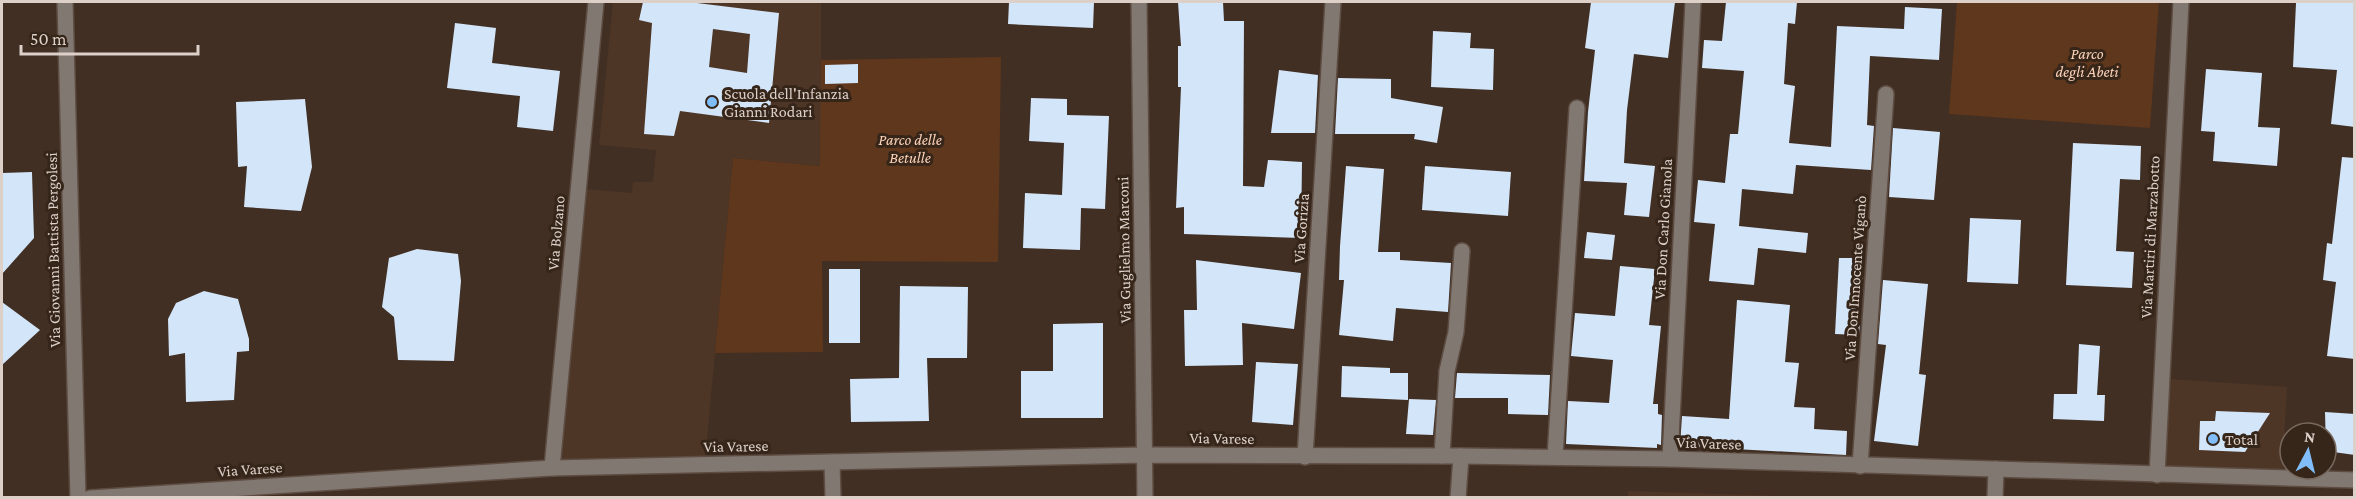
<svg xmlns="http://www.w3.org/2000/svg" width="2356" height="499" font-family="'Crimson Pro',serif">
  <rect width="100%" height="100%" fill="#412f23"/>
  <g fill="#4e3626">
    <polygon points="613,2 821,2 821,166 733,158 705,461 555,464 584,189 632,193 633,182 653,182 656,150 599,145"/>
    <polygon points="2155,378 2287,387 2282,478 2151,474"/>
    <polygon points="1628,491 1811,497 1628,498"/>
  </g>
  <g fill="#5e371c">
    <polygon points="1957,2 2159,2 2150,128 1949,114"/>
    <polygon points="1001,57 998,262 822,261 823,352 715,353 733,158 820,166 821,60"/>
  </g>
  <g fill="#d3e5f9" fill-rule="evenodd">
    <path d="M643,2H689L779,13L769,123L680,111L674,136L644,134L652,23L639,20ZM713,29L750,34L747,73L709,67Z"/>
    <polygon points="1009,2 1094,2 1093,28 1008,24"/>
    <polygon points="1178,2 1223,2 1224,21 1244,21 1243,186 1264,187 1268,160 1302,162 1301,238 1184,234 1184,207 1176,208 1181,87 1178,87 1178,46 1181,46"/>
    <polygon points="1591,2 1675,2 1668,58 1634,54 1627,110 1624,163 1655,166 1649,217 1624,215 1627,183 1584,181 1588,112 1595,50 1585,48"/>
    <polygon points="1726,2 1797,2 1795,24 1788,23 1784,84 1795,86 1789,143 1831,147 1837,26 1904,29 1905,7 1942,9 1939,60 1870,56 1867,125 1874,126 1871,170 1796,165 1793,194 1742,189 1739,226 1808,233 1806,253 1758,248 1754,285 1709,281 1715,224 1694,222 1698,180 1725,183 1730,134 1738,134 1744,71 1702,68 1704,40 1722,41"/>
    <polygon points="2310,2 2355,2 2355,127 2331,124 2337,70 2293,67 2296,3"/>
    <polygon points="455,23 496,28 492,63 560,71 553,131 517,127 520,96 447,88"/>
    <polygon points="1433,31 1471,33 1470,48 1494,49 1493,90 1431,87"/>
    <polygon points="858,64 858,83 825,84 825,65"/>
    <polygon points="2206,69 2262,73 2258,127 2280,128 2277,166 2213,161 2215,132 2201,131"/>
    <polygon points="1279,70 1318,75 1315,133 1271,133"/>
    <polygon points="1338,78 1391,79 1391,98 1443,107 1437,143 1414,139 1415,134 1335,134"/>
    <polygon points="1031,98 1067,99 1067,115 1109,116 1105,209 1081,208 1080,250 1023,248 1025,193 1062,195 1064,143 1029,141"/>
    <polygon points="305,99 312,167 301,211 244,207 247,166 238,167 236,102"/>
    <polygon points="1893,128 1940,132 1934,200 1889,197"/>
    <polygon points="2073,143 2141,146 2140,180 2120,179 2116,251 2134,252 2132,288 2066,285"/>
    <polygon points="2342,157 2355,158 2355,359 2327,356 2336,282 2323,280 2327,243 2332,244"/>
    <polygon points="1346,166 1384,169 1378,252 1400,252 1400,260 1451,263 1448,312 1396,308 1393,341 1339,335 1344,280 1339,280 1340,246"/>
    <polygon points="1425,166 1511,172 1508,216 1422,210"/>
    <polygon points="32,172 34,238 2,274 2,173"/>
    <polygon points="1970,218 2021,220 2018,284 1967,282"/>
    <polygon points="1587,232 1615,235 1612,260 1584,258"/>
    <polygon points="417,249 458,254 461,281 454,361 398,360 394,317 382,307 389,258"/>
    <polygon points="1839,258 1859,258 1858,278 1863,278 1859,335 1835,334"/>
    <polygon points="1196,260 1301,273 1294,329 1242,323 1243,365 1185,366 1184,310 1197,310"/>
    <polygon points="1620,266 1655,269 1649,325 1661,326 1653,404 1658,404 1658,414 1662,415 1661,445 1657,444 1657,448 1566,444 1568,401 1609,403 1613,360 1571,356 1575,313 1615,316"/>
    <rect x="829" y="269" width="31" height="74"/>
    <polygon points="1883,280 1928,284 1919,374 1926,375 1918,446 1874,441 1886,345 1878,344"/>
    <polygon points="900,286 968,287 967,358 927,358 929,421 851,422 850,379 899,378"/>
    <polygon points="204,291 238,299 249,339 249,351 237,352 234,400 186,402 185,353 169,356 168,319 176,303"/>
    <polygon points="1737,300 1790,305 1785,362 1799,363 1794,407 1815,408 1814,429 1847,431 1846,455 1680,446 1682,416 1729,419"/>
    <polygon points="2,302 40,330 2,365"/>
    <polygon points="1103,323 1103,418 1021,418 1021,371 1053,371 1053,324"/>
    <polygon points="2079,344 2100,346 2097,395 2105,395 2104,421 2053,419 2054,394 2077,394"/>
    <polygon points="1256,362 1298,364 1293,425 1252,422"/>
    <polygon points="1342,366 1390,368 1390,373 1408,373 1408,400 1341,397"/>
    <polygon points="1457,373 1550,375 1548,415 1508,414 1508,398 1455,398"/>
    <polygon points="1409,399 1436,400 1433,435 1406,434"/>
    <polygon points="2216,411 2270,413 2245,452 2199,450 2200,421 2215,421"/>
    <polygon points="2325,412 2355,414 2355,455 2326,451"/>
  </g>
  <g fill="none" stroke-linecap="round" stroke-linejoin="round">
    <g stroke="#5d4c41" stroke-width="18">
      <g id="minor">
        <polyline points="65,2 78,498"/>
        <polyline points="1139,2 1145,498"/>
        <polyline points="1442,456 1447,371 1456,332 1462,251"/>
        <polyline points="1305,457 1333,2"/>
        <polyline points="1555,457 1577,108"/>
        <polyline points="1670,459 1693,2"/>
        <polyline points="832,462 833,498"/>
        <polyline points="1860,466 1886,94"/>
        <polyline points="552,468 596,2"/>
        <polyline points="2157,475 2181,2"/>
        <polyline points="90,498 552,468 1144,455 1461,456 1670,459 2354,480"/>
        <polyline points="1458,498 1461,456"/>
        <polyline points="1995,498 1996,469"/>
      </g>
    </g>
    <use href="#minor" stroke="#827872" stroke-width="15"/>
  </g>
  <g fill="#81bdfa" stroke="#362519" stroke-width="2">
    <circle cx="712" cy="102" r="6"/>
    <circle cx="2213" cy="439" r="6"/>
  </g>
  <g text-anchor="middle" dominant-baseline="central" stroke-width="6" stroke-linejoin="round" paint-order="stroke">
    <g font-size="16" font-style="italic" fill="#fcd2b8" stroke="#362519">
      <text x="2087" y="53">Parco<tspan x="2087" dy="18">degli Abeti</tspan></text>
      <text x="910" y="139">Parco delle<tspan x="910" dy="18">Betulle</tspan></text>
    </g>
    <g font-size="16" fill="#dcd0c9" stroke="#362519" text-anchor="start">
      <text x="724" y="93">Scuola dell'Infanzia<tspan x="724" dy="18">Gianni Rodari</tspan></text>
      <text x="2225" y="439">Total</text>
    </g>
    <g font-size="16" fill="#dcd0c9" stroke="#362519">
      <text transform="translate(1301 228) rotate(-86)">Via Gorizia</text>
      <text transform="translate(1663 229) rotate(-87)">Via Don Carlo Gianola</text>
      <text transform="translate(556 233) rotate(-85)">Via Bolzano</text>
      <text transform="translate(2150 237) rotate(-87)">Via Martiri di Marzabotto</text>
      <text transform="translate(53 250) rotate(-91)">Via Giovanni Battista Pergolesi</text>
      <text transform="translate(1124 250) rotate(-91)">Via Guglielmo Marconi</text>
      <text transform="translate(1855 278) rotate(-86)">Via Don Innocente Viganò</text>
      <text transform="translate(1222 438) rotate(1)">Via Varese</text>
      <text transform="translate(1709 443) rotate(2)">Via Varese</text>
      <text transform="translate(736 446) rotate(-1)">Via Varese</text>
      <text transform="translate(250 469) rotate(-4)">Via Varese</text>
    </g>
  </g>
  <rect width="2356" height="499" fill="none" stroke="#dcd0c9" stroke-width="6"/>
  <g transform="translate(2308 451) rotate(7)"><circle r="28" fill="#362519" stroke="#78695f" stroke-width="1.5"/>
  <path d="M0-4.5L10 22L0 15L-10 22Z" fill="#81bdfa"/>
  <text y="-9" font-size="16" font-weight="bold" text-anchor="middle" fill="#dcd0c9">N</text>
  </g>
  <path d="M21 45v9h177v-9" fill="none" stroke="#dcd0c9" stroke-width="3"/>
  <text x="30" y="45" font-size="18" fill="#dcd0c9" stroke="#362519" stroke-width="4.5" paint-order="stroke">50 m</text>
</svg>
